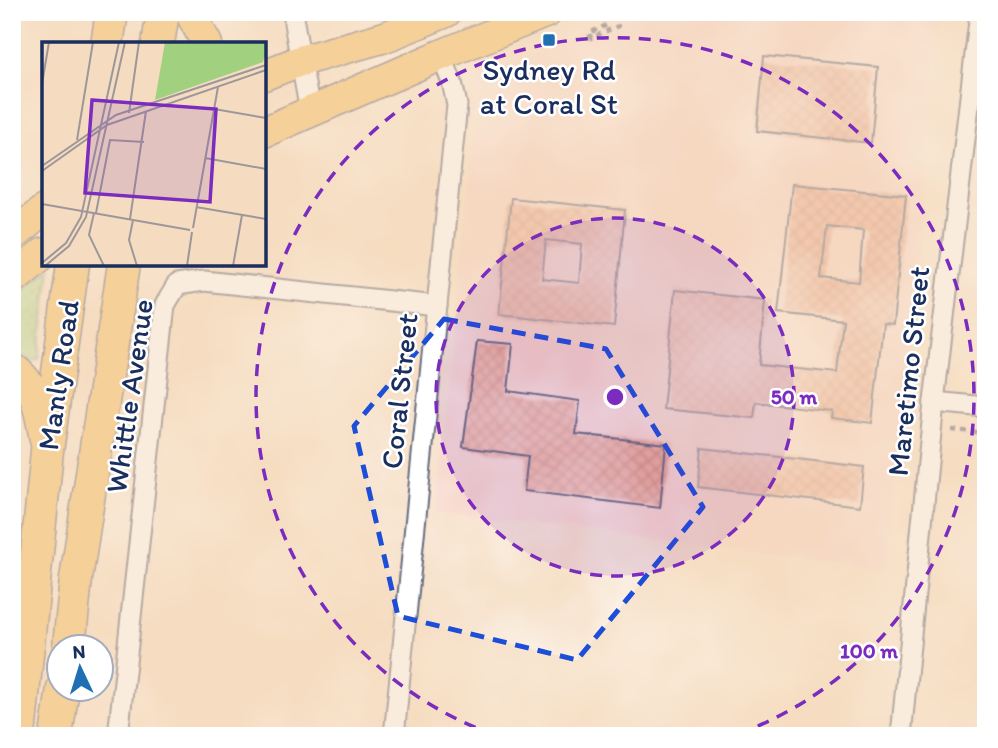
<svg xmlns="http://www.w3.org/2000/svg" width="998" height="748" font-family="Itim,sans-serif">
  <defs>
    <pattern id="grass-dots" width="8" height="8" patternUnits="userSpaceOnUse" patternTransform="scale(1.75)"><rect width="8" height="8" fill="#a1d17f"/><path d="M2 2h.1M6 6h.1" fill="none" stroke="#8ab470" stroke-width="1.8" stroke-linecap="round"/></pattern>
    <pattern id="building-cross-hatch" width="8" height="8" patternUnits="userSpaceOnUse" patternTransform="scale(1.75)"><rect width="8" height="8" fill="#efae95"/><path d="M0 0l8 8M0 8l8-8" fill="none" stroke="#cc9683"/></pattern>
  </defs>
  <rect width="100%" height="100%" fill="#fff"/>
  <filter id="ink" filterUnits="userSpaceOnUse"><feTurbulence type="fractalNoise" baseFrequency=".0143" numOctaves="2"/><feDisplacementMap in="SourceGraphic" scale="14" xChannelSelector="R" yChannelSelector="G"/><feConvolveMatrix kernelMatrix="1 2 1 2 8 2 1 2 1" color-interpolation-filters="sRGB"/></filter>
  <filter id="wash" filterUnits="userSpaceOnUse"><feTurbulence type="fractalNoise" baseFrequency=".00686" numOctaves="4" result="noise"/><feDisplacementMap in="SourceGraphic" scale="28" xChannelSelector="R" yChannelSelector="G"/><feGaussianBlur stdDeviation="1.57" result="paint"/><feColorMatrix in="noise" values="0 0 0 0 0 0 0 0 0 0 0 0 0 0 0 0 0 1.4 0 .05"/><feComposite in="paint" operator="in"/></filter>
  <g filter="url(#wash)">
    <rect width="100%" height="100%" fill="#f5dcc0"/>
    <g fill="#f6d2c4">
      <polygon points="630,12 941,12 886,569 436,513 481,76"/>
      <polygon points="12,392 23,401 12,506"/>
    </g>
    <polygon fill="url(#grass-dots)" stroke="#5e806e" stroke-width="2" points="50,268 39,359 31,361 12,351 12,298"/>
    <g id="blocks">
      <g fill="url(#building-cross-hatch)" fill-rule="evenodd">
        <polygon points="764,56 878,67 871,143 757,131"/>
        <path d="M792,184L906,195L893,325L883,324L872,423L831,418L832,411L756,402L754,418L663,409L675,290L765,300L759,365L837,373L843,320L778,313ZM827,226L863,230L859,282L821,278Z"/>
        <path d="M511,198L625,210L614,327L499,314ZM546,240L582,244L579,283L542,279Z"/>
        <polygon points="477,341 513,344 508,391 580,401 576,434 666,444 660,508 524,491 528,456 463,447"/>
        <polygon points="702,448 864,467 860,506 698,487"/>
      </g>
    </g>
  </g>
  <g filter="url(#ink)">
    <use href="#blocks" fill-opacity="0" stroke="#676c80" stroke-width="2"/>
    <g fill="none" stroke-linecap="round" stroke-linejoin="round">
      <g stroke="#676c80" stroke-width="23">
        <g id="minor">
          <polyline points="295,12 294,23 310,112"/>
          <polyline points="934,402 986,407"/>
          <polyline points="118,736 165,305 177,285 204,281 437,306"/>
          <polyline points="394,736 457,105 452,82 441,55"/>
          <polyline points="901,736 934,402 980,12"/>
        </g>
      </g>
      <g stroke="#676c80" stroke-width="33">
        <g id="primary">
          <polyline points="190,12 207,44"/>
          <polyline points="264,75 300,61 385,37 446,12"/>
          <polyline points="264,132 441,55 547,12"/>
          <polyline points="12,236 44,210"/>
          <polyline points="12,280 44,253"/>
          <path d="M12,368C37,384 40,413 45,440"/>
        </g>
      </g>
      <g stroke="#676c80" stroke-width="35">
        <g id="trunk">
          <polyline points="107,44 112,12"/>
          <polyline points="158,44 163,12"/>
          <polyline points="69,646 76,579 124,264"/>
          <polyline points="19,736 47,451 73,264"/>
          <polyline points="56,736 63,688"/>
        </g>
      </g>
      <g stroke="#676c80" stroke-width="4.5" stroke-dasharray="5 5" stroke-linecap="butt">
        <polyline points="603,17 607,25 589,33 591,38 618,26 612,12"/>
        <polyline points="249,44 269,44"/>
        <polyline points="952,430 986,433"/>
        <polyline points="12,474 16,437"/>
      </g>
      <use href="#minor" stroke="#fff" stroke-width="19"/>
      <use href="#primary" stroke="#f7c06c" stroke-width="30"/>
      <use href="#trunk" stroke="#f7c06c" stroke-width="32"/>
    </g>
  </g>
  <path d="M0 0H998V748H0ZM444,319L606,349L703,507L577,660L398,616L354,426Z" fill="#f5dcc0" fill-opacity=".55" fill-rule="evenodd"/>
  <path fill="none" stroke="#1d4ed8" stroke-width="5" stroke-dasharray="14 9" stroke-linejoin="round" d="M444,319L606,349L703,507L577,660L398,616L354,426Z"/>
  <circle cx="615" cy="397" r="179" fill="#7b2cbf" fill-opacity=".12"/>
  <g fill="none" stroke="#7b2cbf" stroke-width="3.5" stroke-dasharray="12 9">
    <circle cx="615" cy="397" r="179"/>
    <path d="M495 735A359 359 0 1 1 735 735"/>
  </g>
  <rect fill="#1f6fb2" stroke="#fff" stroke-width="2.5" x="542" y="33" width="14" height="14" rx="3.5"/>
  <g text-anchor="middle" dominant-baseline="central" stroke-width="5" stroke-linejoin="round" paint-order="stroke">
    <g font-size="30" fill="#1b2f5e" stroke="#fff">
      <text x="549" y="69">Sydney Rd<tspan x="549" dy="34">at Coral St</tspan></text>
    </g>
    <g font-size="30" fill="#1b2f5e" stroke="#fff">
      <text transform="translate(908 371) rotate(-84)">Maretimo Street</text>
      <text transform="translate(58 375) rotate(-82)">Manly Road</text>
      <text transform="translate(399 391) rotate(-84)">Coral Street</text>
      <text transform="translate(129 396) rotate(-82)">Whittle Avenue</text>
    </g>
  </g>
  <g transform="translate(42 42)">
    <rect width="224" height="224" fill="#f5dcc0"/>
    <path d="M123,0H224V10L221,20L113,58Z" fill="#a1d17f"/>
    <path d="M176,0H224V1L218,14L196,23L179,16Z" fill="#a1d17f"/>
    <path fill="none" stroke="#9e9799" stroke-width="2" d="M0,42L7,0M172,67L224,76M87,71L97,0M35,98L51,0M163,116L224,127M0,124L74,73L224,23M0,129L65,83L224,28M0,162L148,188M154,165L224,177M52,171L47,193L62,224M54,171L68,98L102,100M88,177L104,69M91,178L87,198L95,224M151,186L176,45M0,221L24,201L39,175L77,0M3,224L27,204L44,175L83,0M145,224L150,190M191,224L200,173"/>
    <path fill="#7b2cbf" fill-opacity="0.15" stroke="#7b2cbf" stroke-width="3.5" d="M50,58L174,67L168,160L43,151Z"/>
    <rect width="224" height="224" fill="none" stroke="#1b2f5e" stroke-width="3.5"/>
  </g>
  <circle cx="615" cy="397" r="10" fill="#7b2cbf" stroke="#fff" stroke-width="3.5"/>
  <g font-size="21" text-anchor="middle" font-weight="bold" fill="#7b2cbf" stroke="#fff" stroke-width="5" stroke-linejoin="round" paint-order="stroke">
    <text x="794" y="404">50 m</text>
    <text x="869" y="658">100 m</text>
  </g>
  <rect width="998" height="748" fill="none" stroke="#fff" stroke-width="42"/>
  <g transform="translate(80 668) rotate(356)"><circle r="33" fill="#ffffff" stroke="#a4acbf" stroke-width="2"/>
  <path d="M0-5L12 26L0 18L-12 26Z" fill="#1f6fb2"/>
  <text y="-10" font-size="19" font-weight="bold" text-anchor="middle" fill="#1b2f5e">N</text>
  </g>
</svg>
